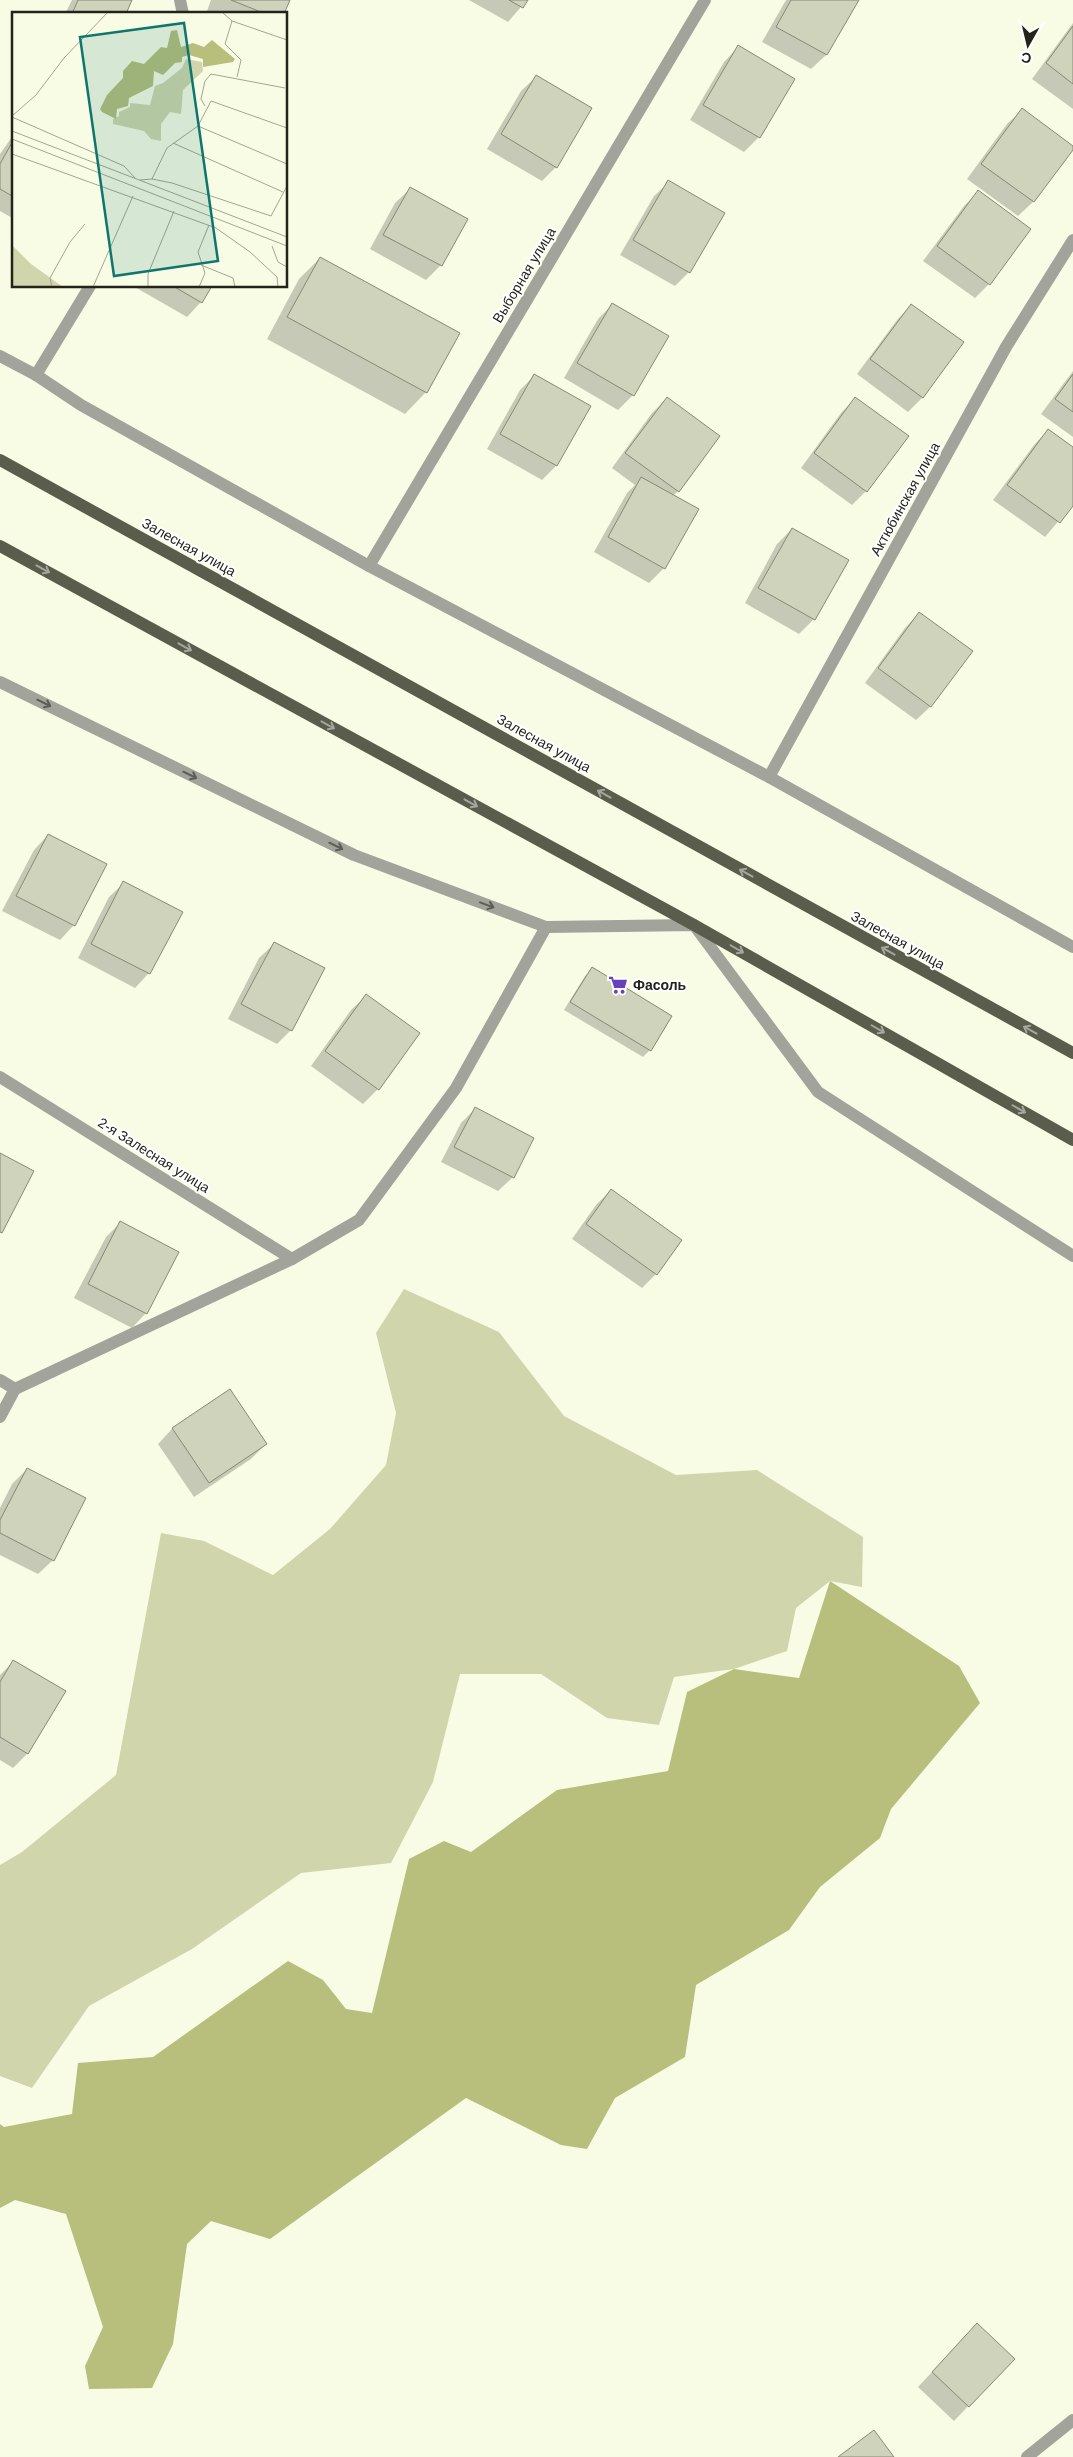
<svg xmlns="http://www.w3.org/2000/svg" width="1073" height="2457" font-family="Helvetica,sans-serif">
  <rect width="100%" height="100%" fill="#f9fce5"/>
  <polygon fill="#d1d5ac" points="404,1289 499,1332 564,1416 676,1475 757,1470 863,1537 862,1587 830,1581 796,1608 787,1651 734,1669 674,1677 659,1725 607,1718 541,1674 460,1674 433,1782 391,1863 301,1873 192,1949 89,2006 32,2088 0,2076 0,1865 22,1852 116,1775 161,1533 204,1541 273,1575 330,1529 386,1465 396,1413 376,1333"/>
  <polygon fill="#b8be7c" points="830,1581 959,1666 980,1703 891,1809 880,1838 820,1887 789,1930 696,1985 685,2057 615,2098 587,2149 561,2145 466,2098 270,2239 211,2221 187,2244 173,2344 152,2388 89,2389 85,2366 103,2327 66,2214 15,2200 0,2208 0,2124 4,2127 72,2114 78,2063 153,2057 288,1961 323,1980 346,2009 372,2013 409,1859 444,1841 471,1852 557,1790 668,1771 687,1692 734,1669 799,1678"/>
  <g fill="#0003">
    <polygon points="72,0 131,0 124,14 65,14"/>
    <polygon points="211,0 288,0 283,14 215,14 207,11"/>
    <polygon points="469,0 527,0 508,22"/>
    <polygon points="786,0 857,0 826,55 811,69 762,42"/>
    <polygon points="1073,23 1073,109 1032,79"/>
    <polygon points="738,47 793,79 759,137 744,152 690,120 724,62"/>
    <polygon points="536,77 556,167 542,181 487,149 521,91"/>
    <polygon points="1022,110 1073,148 1033,202 1018,216 967,179 1007,124"/>
    <polygon points="14,134 14,219 0,211 0,154"/>
    <polygon points="669,182 689,272 675,286 620,255 654,196"/>
    <polygon points="410,189 441,265 426,280 370,249 395,203"/>
    <polygon points="978,192 989,284 975,298 923,261 964,206"/>
    <polygon points="320,258 426,392 405,414 267,339 299,279"/>
    <polygon points="133,286 210,286 201,302 187,317"/>
    <polygon points="612,305 633,395 618,410 564,378 598,319"/>
    <polygon points="911,305 923,397 908,412 857,374 897,320"/>
    <polygon points="1073,371 1073,437 1041,414"/>
    <polygon points="534,376 589,407 556,466 542,480 487,449 520,390"/>
    <polygon points="667,398 678,491 673,496 697,509 664,568 649,583 594,552 627,493 635,485 612,468 652,413"/>
    <polygon points="855,399 866,491 852,505 801,468 841,413"/>
    <polygon points="1048,430 1073,449 1073,504 1045,537 993,500 1034,445"/>
    <polygon points="792,529 814,619 799,634 745,603 777,544"/>
    <polygon points="919,613 931,706 916,720 865,683 905,628"/>
    <polygon points="48,835 74,925 60,940 2,911 34,850"/>
    <polygon points="124,883 149,973 135,988 78,958 109,897"/>
    <polygon points="274,944 291,1030 277,1044 228,1019 259,958"/>
    <polygon points="592,969 650,1050 643,1057 564,1010 585,976"/>
    <polygon points="366,996 418,1033 378,1089 363,1104 311,1066 351,1010"/>
    <polygon points="476,1108 513,1177 498,1191 441,1162 461,1123"/>
    <polygon points="611,1190 656,1274 642,1288 572,1239 596,1205"/>
    <polygon points="120,1223 146,1313 132,1328 74,1298 106,1237"/>
    <polygon points="229,1391 266,1444 251,1459 194,1497 158,1444 172,1429"/>
    <polygon points="27,1469 53,1560 38,1574 0,1555 0,1508 12,1484"/>
    <polygon points="13,1662 27,1754 13,1768 0,1760 0,1675"/>
    <polygon points="963,2339 1013,2359 954,2421 918,2387"/>
  </g>
  <g fill="#d0d3bc" stroke="#868974">
    <polygon points="78,0 132,0 126,14 72,14"/>
    <polygon points="231,0 290,0 284,14 266,14"/>
    <polygon points="509,0 528,0 523,8"/>
    <polygon points="791,0 859,0 827,55 776,27"/>
    <polygon points="1073,26 1073,84 1046,63"/>
    <polygon points="738,45 795,79 760,138 703,105"/>
    <polygon points="536,75 592,108 557,168 501,134"/>
    <polygon points="1022,108 1073,146 1073,150 1034,202 981,164"/>
    <polygon points="14,139 14,197 0,189 0,164"/>
    <polygon points="668,180 725,213 690,273 633,240"/>
    <polygon points="410,187 468,219 442,266 383,235"/>
    <polygon points="978,190 1031,229 990,285 937,246"/>
    <polygon points="320,257 460,333 427,393 287,317"/>
    <polygon points="173,286 212,286 202,303"/>
    <polygon points="612,303 669,336 634,396 577,363"/>
    <polygon points="911,304 964,342 923,398 870,359"/>
    <polygon points="534,374 591,406 557,466 500,434"/>
    <polygon points="1073,374 1073,412 1055,399"/>
    <polygon points="667,397 720,436 679,492 625,453"/>
    <polygon points="855,397 909,436 867,492 814,453"/>
    <polygon points="1048,429 1073,447 1073,506 1060,523 1007,485"/>
    <polygon points="641,477 699,509 665,569 608,537"/>
    <polygon points="792,528 849,560 815,620 758,588"/>
    <polygon points="919,612 973,651 931,707 878,668"/>
    <polygon points="48,834 107,864 75,926 16,896"/>
    <polygon points="123,881 183,912 150,974 91,944"/>
    <polygon points="274,942 325,968 292,1031 241,1004"/>
    <polygon points="592,967 672,1016 651,1051 570,1002"/>
    <polygon points="366,994 420,1033 379,1090 325,1051"/>
    <polygon points="475,1107 534,1138 514,1178 454,1147"/>
    <polygon points="0,1153 34,1171 2,1233 0,1232"/>
    <polygon points="611,1189 682,1240 657,1275 586,1224"/>
    <polygon points="120,1221 179,1252 147,1314 88,1284"/>
    <polygon points="230,1389 267,1444 209,1483 172,1428"/>
    <polygon points="27,1468 86,1498 54,1561 0,1533 0,1520"/>
    <polygon points="13,1660 66,1691 28,1754 0,1737 0,1682"/>
    <polygon points="977,2323 1015,2359 969,2407 932,2372"/>
    <polygon points="874,2430 894,2457 838,2457"/>
  </g>
  <g fill="none" stroke-linecap="round" stroke-linejoin="round">
    <g stroke="#a2a39a" stroke-width="12">
      <polyline points="180,0 183,14"/>
      <polyline points="0,356 36,375 81,405 369,566 769,777 1073,947"/>
      <polyline points="36,375 90,286"/>
      <polyline points="369,566 705,0"/>
      <polyline points="0,682 354,855 546,927 694,925 818,1092 1073,1256"/>
      <polyline points="769,777 1006,347 1073,240"/>
      <polyline points="0,1077 292,1259"/>
      <polyline points="0,1380 15,1389"/>
      <polyline points="0,1417 15,1389 292,1259 359,1220 456,1088 546,927"/>
      <polyline points="1027,2457 1073,2420"/>
    </g>
    <g stroke="#5b5d4c" stroke-width="12">
      <polyline points="0,460 1073,1053"/>
      <polyline points="0,546 694,925 1073,1140"/>
    </g>
  </g>
  <defs><path id="oneway-shaft" d="M-6 0H5M1.5-3L5.5 0L1.5 3" fill="none" stroke-width="1.6" stroke-linecap="round" stroke-linejoin="round" transform="scale(1.25)"/></defs>
  <g stroke="#a5a69d">
    <use href="#oneway-shaft" transform="translate(43 569) rotate(29)"/>
    <use href="#oneway-shaft" transform="translate(185 647) rotate(29)"/>
    <use href="#oneway-shaft" transform="translate(328 725) rotate(29)"/>
    <use href="#oneway-shaft" transform="translate(604 794) rotate(-151)"/>
    <use href="#oneway-shaft" transform="translate(471 803) rotate(29)"/>
    <use href="#oneway-shaft" transform="translate(746 873) rotate(-151)"/>
    <use href="#oneway-shaft" transform="translate(737 949) rotate(30)"/>
    <use href="#oneway-shaft" transform="translate(888 951) rotate(-151)"/>
    <use href="#oneway-shaft" transform="translate(878 1029) rotate(30)"/>
    <use href="#oneway-shaft" transform="translate(1030 1030) rotate(-151)"/>
    <use href="#oneway-shaft" transform="translate(1019 1109) rotate(30)"/>
  </g>
  <g stroke="#5c5d54">
    <use href="#oneway-shaft" transform="translate(44 703) rotate(26)"/>
    <use href="#oneway-shaft" transform="translate(190 775) rotate(26)"/>
    <use href="#oneway-shaft" transform="translate(336 846) rotate(26)"/>
    <use href="#oneway-shaft" transform="translate(487 905) rotate(20)"/>
  </g>
  <defs>
    <g id="supermarket-bare" transform="scale(1.5)"><path d="M-6-5.5h2.5l.6 2H6L4.5 2H-2.5L-4.4-4H-6ZM-1.5 3.2a1.3 1.3 0 1 0 .1 0ZM3 3.2a1.3 1.3 0 1 0 .1 0Z" fill="#6641ba" stroke="#fff" stroke-width="2.5" paint-order="stroke"/></g>
  </defs>
  <g fill-rule="evenodd">
    <use href="#supermarket-bare" x="618" y="985"/>
  </g>
  <g text-anchor="middle" dominant-baseline="central" stroke-width="4" stroke-linejoin="round" paint-order="stroke">
    <g font-size="14" fill="#23231b" stroke="#fff">
      <text transform="translate(524 275) rotate(-59)">Выборная улица</text>
      <text transform="translate(905 499) rotate(-61)">Актюбинская улица</text>
      <text transform="translate(189 547) rotate(29)">Залесная улица</text>
      <text transform="translate(544 743) rotate(29)">Залесная улица</text>
      <text transform="translate(898 940) rotate(29)">Залесная улица</text>
      <text transform="translate(154 1155) rotate(32)">2-я Залесная улица</text>
    </g>
    <g font-size="14" font-weight="bold" fill="#23231b" stroke="#fff" text-anchor="start">
      <text x="633" y="985">Фасоль</text>
    </g>
  </g>
  <g transform="translate(12 12)">
    <rect width="275" height="275" fill="#f9fce5"/>
    <path d="M174,47L190,50L191,59L171,78L169,102L158,100L149,112V129L139,127L132,119L101,112V107L107,104V100L118,95V91L138,93L143,74L151,71L170,56ZM0,233L19,252L51,275H0Z" fill="#d1d5ac"/>
    <path d="M165,18L169,35L181,31L192,35L200,28L223,47L221,50L191,55V47L177,43L170,45V50L163,51L151,63L142,59L141,74L117,86L116,94L105,97L104,107L90,100L88,97L95,83L111,66V59L120,49L132,52L149,35L155,36L159,19Z" fill="#b8be7c"/>
    <path fill="none" stroke="#a3a594" stroke-width="1" d="M210,0L220,9L275,28M220,9L213,32L229,48L225,65M193,94L189,87L193,69L199,62L273,76M0,104L24,83L52,46L96,0M0,105L112,154L123,166M186,114L275,152M0,119L275,225M0,127L275,234M161,131L271,180M0,142L204,216L238,240L265,265L266,275M140,167L155,136L186,114L199,89L275,116M128,168L140,167L160,171L259,204L275,174M260,234L266,250L275,255M189,253L221,266L223,275M40,275L38,266L58,230L73,212M81,275L121,184M136,275V262L162,199M187,275L193,261L186,240L197,213"/>
    <path fill="#0f766e" fill-opacity="0.15" stroke="#0f766e" stroke-width="2.5" d="M172,11L206,249L102,264L68,25Z"/>
    <rect width="275" height="275" fill="none" stroke="#23231b" stroke-width="2.5"/>
  </g>
  <g transform="translate(1028 45) rotate(188)" stroke="#ffffff" stroke-width="4" paint-order="stroke">
  <path d="M0-4L9 19L0 12L-9 19Z" fill="#23231b"/>
  <text y="-8" font-size="14" font-weight="bold" text-anchor="middle" fill="#23231b">С</text>
  </g>
</svg>
